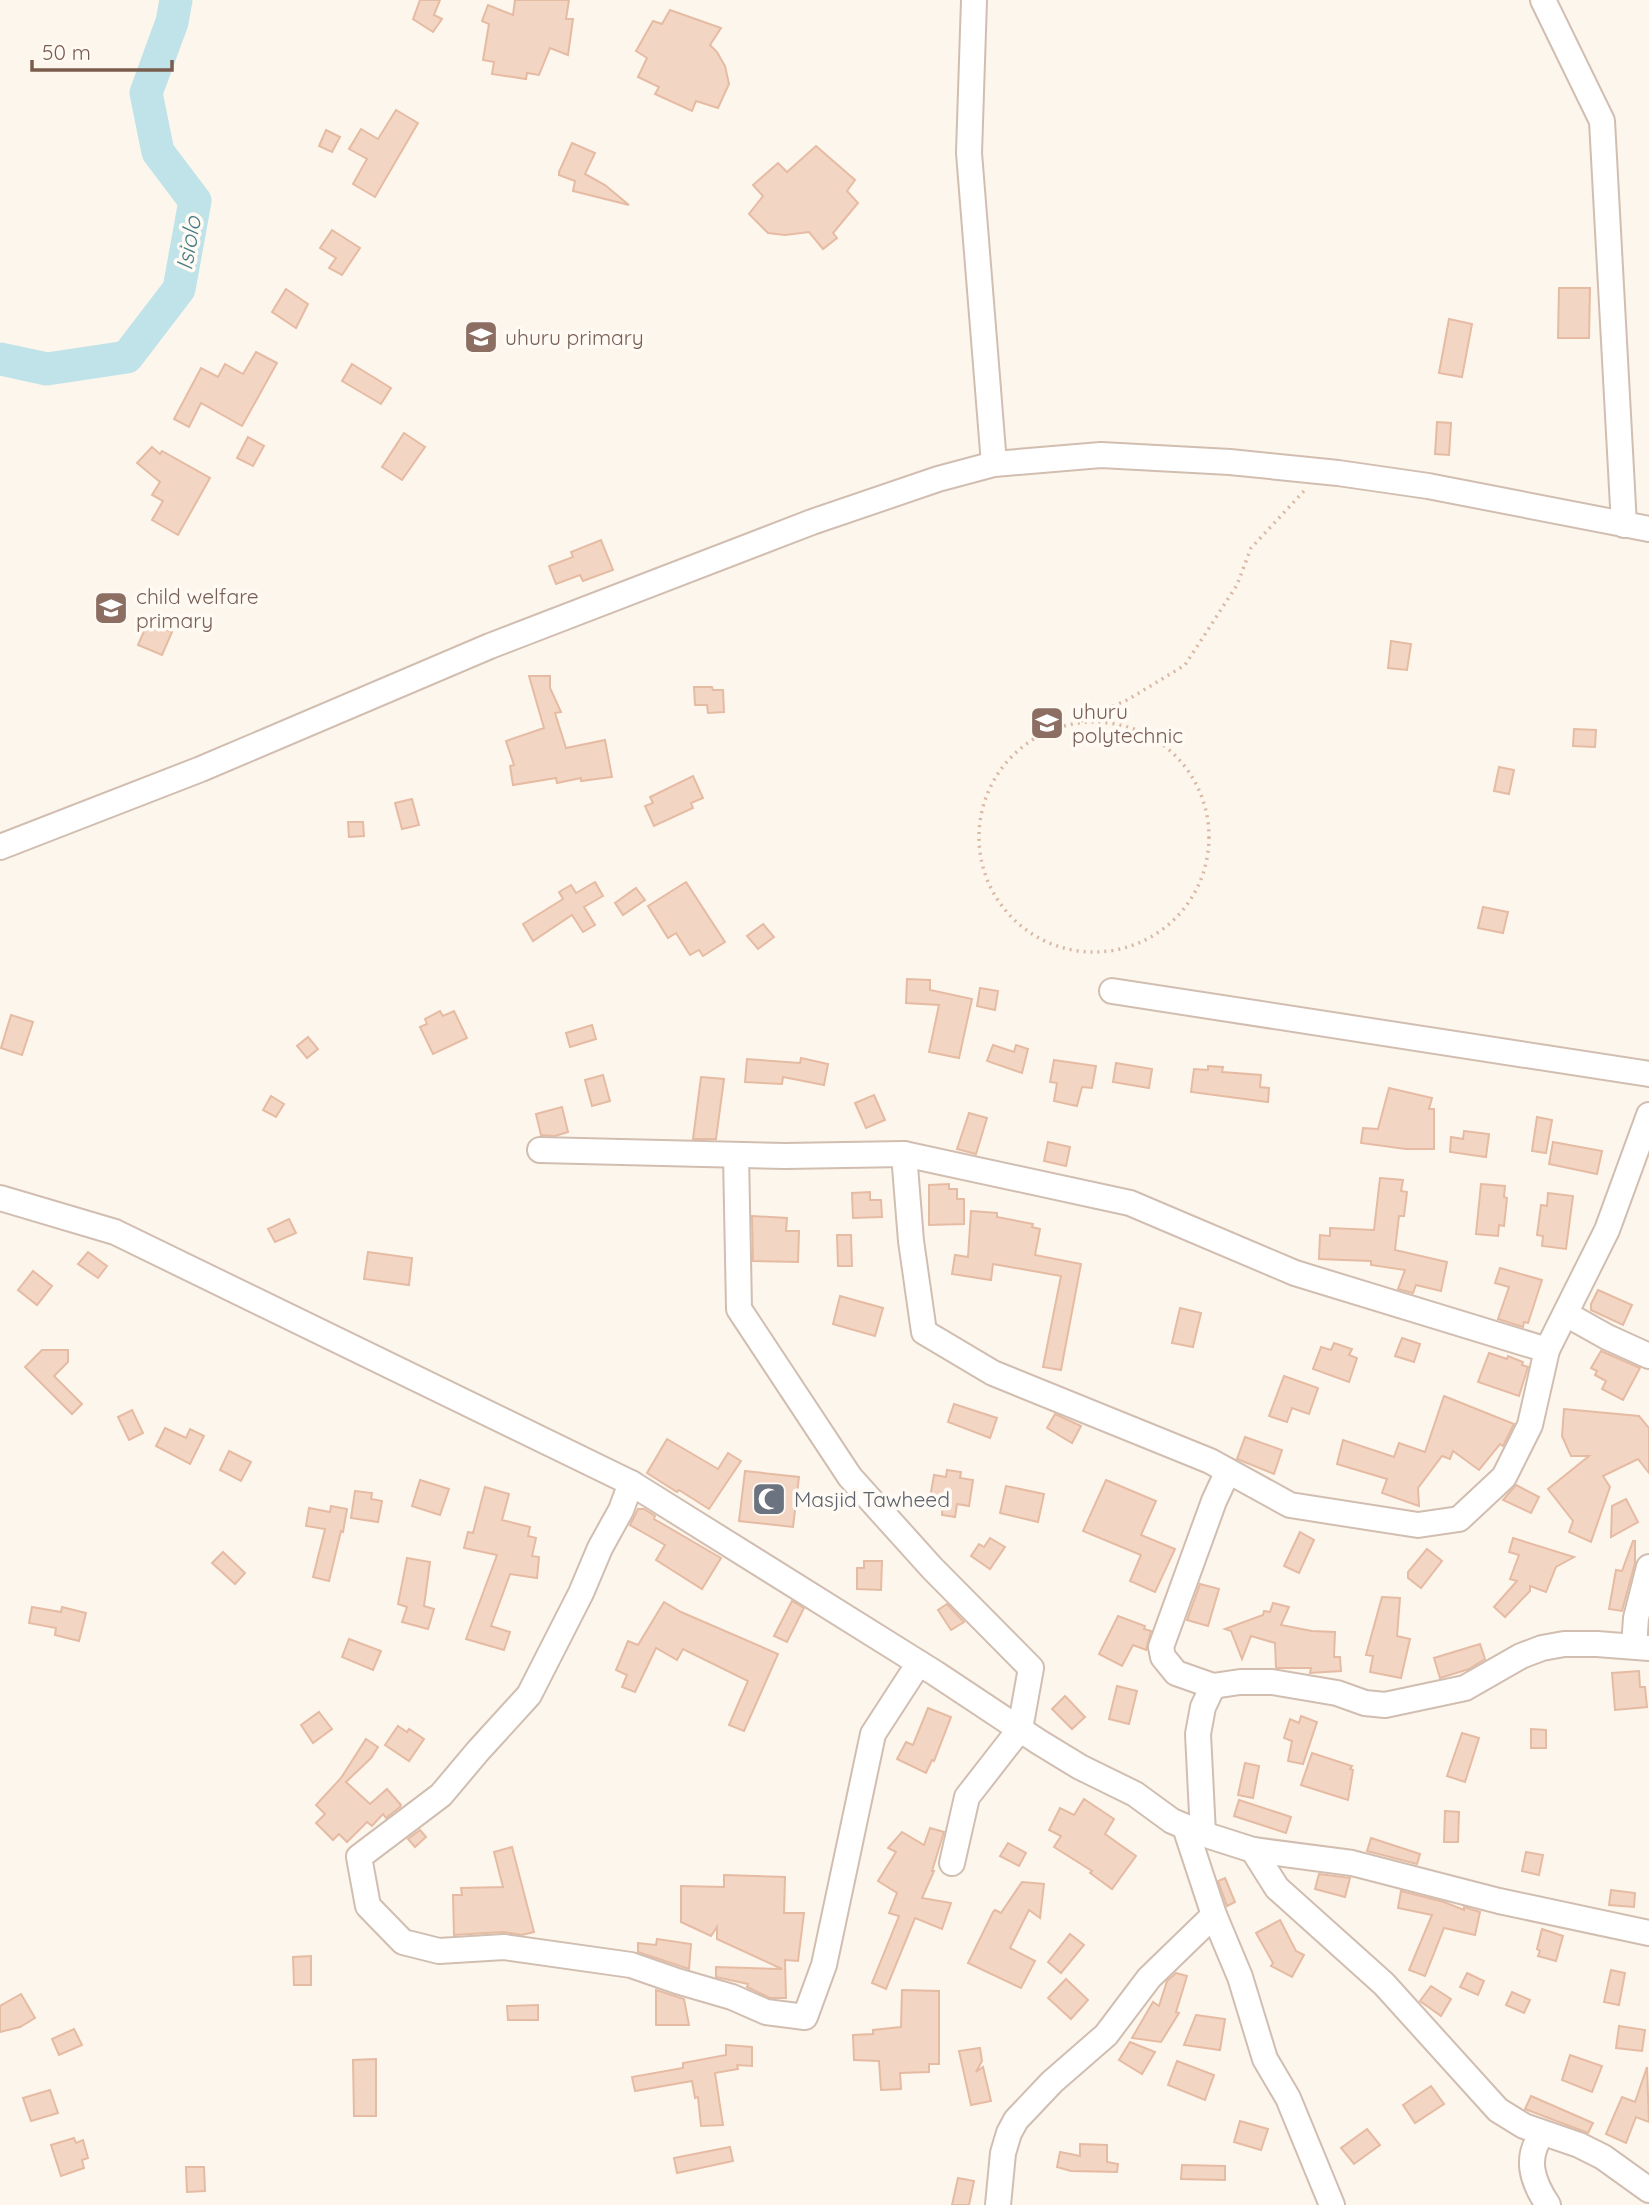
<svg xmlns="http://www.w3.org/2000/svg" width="1649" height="2205" font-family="Quicksand,sans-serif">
  <rect width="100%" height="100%" fill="#fdf6ec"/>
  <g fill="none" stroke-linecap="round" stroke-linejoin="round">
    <polyline stroke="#bfe3e8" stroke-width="33" points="0,359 47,369 127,357 179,289 195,201 158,152 146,93 172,22 176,0"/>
  </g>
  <g fill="#f3d5c3" stroke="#e6bba3" stroke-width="2">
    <polygon points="420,0 440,0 434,15 442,19 433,32 413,19"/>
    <polygon points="515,0 569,0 566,19 573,19 568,55 550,48 539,75 527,73 526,79 492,74 494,62 483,60 489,24 482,21 488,5 513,15"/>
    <polygon points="670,10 721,28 710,45 717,52 725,66 729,84 718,108 696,101 692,111 655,94 659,87 638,77 647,58 636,51 653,21 662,24"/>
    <polygon points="396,110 418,123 375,197 353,184 367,159 349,149 361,129 378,139"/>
    <polygon points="326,130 340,137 332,152 319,146"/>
    <polygon points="572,143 595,153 585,174 605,185 629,205 573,191 575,181 559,175 559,172"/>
    <polygon points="816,146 855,180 847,191 858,203 833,233 837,238 823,249 809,232 785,235 768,233 749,214 763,196 753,185 778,163 787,172"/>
    <polygon points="332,230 360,248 342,275 329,268 336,258 320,248"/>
    <polygon points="1559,288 1590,288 1589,338 1558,338"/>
    <polygon points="286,289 308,304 296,328 272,312"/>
    <polygon points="1449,319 1472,324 1462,377 1439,373"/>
    <polygon points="256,352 277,363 242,426 201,403 189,427 174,419 201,368 218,377 225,364 243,374"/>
    <polygon points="352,364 391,388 381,404 342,381"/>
    <polygon points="1437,422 1451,423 1449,455 1435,454"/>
    <polygon points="404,433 425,447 402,480 382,467"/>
    <polygon points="248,437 264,446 253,466 237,458"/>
    <polygon points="152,447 160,454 162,451 210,478 178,535 152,520 163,501 152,495 160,482 137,463"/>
    <polygon points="601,540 613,570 583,581 580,575 556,584 549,566 573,557 571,552"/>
    <polygon points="148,622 172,632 162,655 138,645"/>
    <polygon points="1391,641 1411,644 1407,670 1388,668"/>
    <polygon points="529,676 550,676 550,688 561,712 555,713 566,748 605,740 612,777 581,781 581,778 557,783 556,778 513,785 510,766 514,765 506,741 544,728"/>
    <polygon points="694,687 712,687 713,690 723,690 724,712 708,713 707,705 695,705"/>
    <polygon points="1574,729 1596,730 1595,747 1573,746"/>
    <polygon points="1499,767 1514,770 1509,794 1494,791"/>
    <polygon points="693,776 703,798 691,803 693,808 654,826 645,806 653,803 650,797"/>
    <polygon points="412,799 419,825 402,829 395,803"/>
    <polygon points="348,822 363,822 364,836 349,837"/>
    <polygon points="595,882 603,896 584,907 595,925 583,932 572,915 533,941 523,924 563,899 559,892 571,885 576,893"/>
    <polygon points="686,882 725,942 703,956 699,950 690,955 676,933 668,938 648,906"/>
    <polygon points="636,888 645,900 623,915 615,903"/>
    <polygon points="1483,907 1508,912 1503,933 1478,928"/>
    <polygon points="763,924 774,937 758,949 747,936"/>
    <polygon points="907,979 930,980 930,990 972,999 959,1058 929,1052 939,1005 906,1003"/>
    <polygon points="980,988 998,991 995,1010 977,1006"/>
    <polygon points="440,1011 443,1016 454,1011 467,1038 433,1054 420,1027 427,1024 425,1019"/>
    <polygon points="11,1015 33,1022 22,1055 1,1048"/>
    <polygon points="592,1025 596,1039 570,1047 566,1033"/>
    <polygon points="308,1037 318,1049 307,1058 297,1046"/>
    <polygon points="993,1045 1014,1052 1016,1045 1028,1049 1022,1073 987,1061"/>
    <polygon points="801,1058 828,1064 824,1085 783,1077 782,1084 745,1082 747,1059 800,1063"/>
    <polygon points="1054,1060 1096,1066 1092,1088 1082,1087 1077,1106 1054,1101 1057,1083 1050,1082"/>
    <polygon points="1116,1063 1152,1069 1149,1088 1113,1082"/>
    <polygon points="1208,1066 1223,1067 1222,1072 1261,1075 1260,1087 1269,1088 1268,1102 1191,1092 1194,1069 1208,1070"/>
    <polygon points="603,1075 610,1101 592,1106 585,1080"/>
    <polygon points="701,1077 724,1079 716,1139 693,1139"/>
    <polygon points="1389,1088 1432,1098 1429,1109 1434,1109 1434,1149 1406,1149 1361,1143 1363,1128 1378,1129"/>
    <polygon points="874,1095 885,1120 866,1128 855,1103"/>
    <polygon points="271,1096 284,1104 276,1117 263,1110"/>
    <polygon points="562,1107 568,1132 555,1136 541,1135 536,1114"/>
    <polygon points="969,1113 987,1118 976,1154 957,1149"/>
    <polygon points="1537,1117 1552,1120 1546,1153 1532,1151"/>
    <polygon points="1464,1131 1489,1134 1486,1157 1450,1152 1451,1137 1463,1139"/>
    <polygon points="1048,1142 1070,1147 1066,1166 1044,1161"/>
    <polygon points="1553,1142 1602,1151 1597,1174 1549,1164"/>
    <polygon points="1380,1178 1403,1180 1401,1191 1407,1192 1404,1216 1399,1216 1395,1250 1447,1262 1441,1291 1416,1285 1413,1293 1398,1289 1405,1270 1371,1265 1371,1261 1319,1259 1320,1235 1330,1236 1330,1228 1374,1230"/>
    <polygon points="949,1184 949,1189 957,1189 957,1199 964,1199 964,1224 929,1225 929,1185"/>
    <polygon points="1481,1184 1505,1186 1504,1197 1507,1198 1504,1226 1499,1225 1498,1236 1476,1234"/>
    <polygon points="870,1192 870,1200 881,1200 882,1217 853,1218 852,1193"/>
    <polygon points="1548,1193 1573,1196 1566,1249 1542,1246 1543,1236 1537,1235 1541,1205 1547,1206"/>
    <polygon points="971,1211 997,1213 997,1217 1033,1224 1032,1227 1040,1229 1035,1255 1081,1264 1061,1370 1043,1367 1061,1276 993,1264 991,1280 952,1274 955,1255 968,1257"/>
    <polygon points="752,1216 787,1218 786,1231 799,1231 798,1262 753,1261"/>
    <polygon points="289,1219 296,1233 275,1242 268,1229"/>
    <polygon points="837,1235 851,1235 852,1266 838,1266"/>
    <polygon points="88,1252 107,1266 98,1278 78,1264"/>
    <polygon points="368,1252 412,1258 409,1285 364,1279"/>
    <polygon points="1500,1268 1542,1280 1528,1323 1524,1322 1523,1327 1498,1319 1509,1287 1495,1283"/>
    <polygon points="33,1271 52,1286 37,1305 18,1290"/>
    <polygon points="1598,1290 1632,1305 1623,1325 1591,1310 1591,1304"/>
    <polygon points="840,1296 883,1308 875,1336 833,1324"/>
    <polygon points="1180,1308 1201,1313 1193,1347 1172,1343"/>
    <polygon points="1402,1338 1420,1344 1414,1362 1395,1356"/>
    <polygon points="1334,1343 1352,1349 1349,1355 1357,1358 1349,1382 1313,1369 1321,1347 1331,1350"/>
    <polygon points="42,1350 68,1350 68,1362 54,1376 82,1404 72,1414 25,1367"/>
    <polygon points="1601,1351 1640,1368 1623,1400 1602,1389 1606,1381 1595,1375 1597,1371 1591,1368"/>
    <polygon points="1489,1353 1507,1359 1508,1356 1523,1362 1522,1365 1528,1367 1519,1396 1478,1382"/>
    <polygon points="1284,1376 1318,1388 1309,1414 1292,1408 1287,1422 1269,1416"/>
    <polygon points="1444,1396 1514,1424 1503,1446 1500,1444 1479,1470 1453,1451 1450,1459 1442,1456 1418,1488 1419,1506 1382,1493 1387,1479 1337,1464 1343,1440 1394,1457 1399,1443 1425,1452"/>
    <polygon points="954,1404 997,1418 990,1438 948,1422"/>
    <polygon points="1564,1409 1639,1416 1649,1428 1649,1473 1638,1459 1603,1476 1610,1487 1591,1542 1569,1532 1573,1521 1548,1489 1589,1456 1571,1456 1562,1436"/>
    <polygon points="132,1410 143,1433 129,1440 118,1417"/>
    <polygon points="1055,1414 1081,1426 1072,1443 1047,1428"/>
    <polygon points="165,1428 186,1438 190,1429 204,1436 190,1464 156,1446"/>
    <polygon points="1245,1437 1282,1450 1274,1474 1237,1459"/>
    <polygon points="667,1439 718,1469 728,1453 741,1461 709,1509 679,1490 677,1492 647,1473"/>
    <polygon points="229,1451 251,1462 241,1481 220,1470"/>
    <polygon points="947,1470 961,1472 960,1478 973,1480 969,1506 957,1504 955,1517 942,1515 943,1501 930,1498 934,1475 946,1477"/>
    <polygon points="745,1471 799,1477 793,1527 739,1521"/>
    <polygon points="420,1480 449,1489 440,1515 412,1506"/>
    <polygon points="1106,1480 1156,1501 1141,1535 1175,1549 1155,1592 1130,1581 1141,1555 1083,1531"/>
    <polygon points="1516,1485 1539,1497 1531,1513 1503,1500"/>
    <polygon points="1006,1486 1044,1494 1038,1522 1000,1513"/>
    <polygon points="485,1487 509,1494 502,1520 530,1527 528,1536 536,1538 532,1556 539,1557 537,1578 510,1574 491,1626 510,1632 504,1650 466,1639 497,1555 464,1548 468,1532 473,1533"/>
    <polygon points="355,1491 372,1493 371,1499 382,1501 378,1522 351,1518"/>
    <polygon points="1626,1499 1638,1522 1611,1537 1612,1506"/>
    <polygon points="331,1506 347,1509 343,1532 341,1531 329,1581 313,1577 325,1529 306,1526 309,1508 330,1512"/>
    <polygon points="638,1509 644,1509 655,1516 654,1519 721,1558 702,1589 656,1560 665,1545 630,1525"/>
    <polygon points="1300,1532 1314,1540 1299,1573 1284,1566"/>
    <polygon points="990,1538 1005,1547 990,1569 971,1556 979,1544 984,1547"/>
    <polygon points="1513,1538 1574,1557 1556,1567 1546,1592 1530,1586 1530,1591 1505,1617 1494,1607 1517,1581 1510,1579 1519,1555 1509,1552"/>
    <polygon points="1633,1541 1635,1541 1635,1563 1622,1611 1609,1609 1616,1570 1622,1571"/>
    <polygon points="1427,1549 1442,1561 1421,1588 1408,1578 1408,1572"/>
    <polygon points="223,1552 245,1573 235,1584 212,1563"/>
    <polygon points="407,1558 430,1562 424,1606 434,1609 428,1629 402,1622 407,1607 398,1604"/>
    <polygon points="864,1561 882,1561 881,1590 857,1589 857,1568 864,1568"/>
    <polygon points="1200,1584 1219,1589 1208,1626 1187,1620"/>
    <polygon points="1382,1597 1400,1598 1397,1636 1410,1639 1401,1678 1370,1672 1373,1656 1366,1655"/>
    <polygon points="792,1601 804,1608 787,1642 774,1636"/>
    <polygon points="664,1602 681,1612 778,1654 744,1731 729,1725 748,1681 683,1649 677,1660 656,1648 635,1692 622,1687 627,1675 616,1670 628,1641 638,1645"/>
    <polygon points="1273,1603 1289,1607 1281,1625 1312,1631 1335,1632 1334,1657 1340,1657 1341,1671 1310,1673 1311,1668 1276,1668 1275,1643 1251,1636 1242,1659 1231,1631 1225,1629 1263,1615 1264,1611 1270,1612"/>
    <polygon points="947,1604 964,1622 951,1630 938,1610"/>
    <polygon points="32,1607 61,1612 62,1607 86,1613 79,1641 55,1635 56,1628 29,1623"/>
    <polygon points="1118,1616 1145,1626 1144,1629 1151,1631 1146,1650 1133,1645 1122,1666 1099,1654"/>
    <polygon points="349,1639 381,1651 373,1670 342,1657"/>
    <polygon points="1480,1644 1485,1659 1469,1669 1440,1678 1434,1658"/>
    <polygon points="1639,1671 1640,1687 1645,1687 1647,1707 1615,1710 1612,1673"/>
    <polygon points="1117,1686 1137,1691 1129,1724 1109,1719"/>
    <polygon points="1065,1696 1085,1717 1072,1729 1052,1709"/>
    <polygon points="928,1708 951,1717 934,1761 932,1760 926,1773 897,1759 906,1742 913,1745"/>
    <polygon points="319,1712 332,1729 313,1743 301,1725"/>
    <polygon points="1301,1716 1317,1722 1303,1764 1288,1761 1292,1741 1284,1738 1290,1719 1299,1723"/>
    <polygon points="398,1726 407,1732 409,1729 424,1739 409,1761 385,1745"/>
    <polygon points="1531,1729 1546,1730 1546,1748 1531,1748"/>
    <polygon points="1462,1733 1479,1738 1465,1782 1447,1776"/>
    <polygon points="366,1739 378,1747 371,1758 346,1782 370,1804 387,1789 401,1805 400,1807 386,1818 383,1814 372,1826 367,1822 347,1842 339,1834 333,1840 316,1823 325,1814 316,1805 341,1778"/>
    <polygon points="1312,1753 1352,1766 1350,1769 1353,1770 1348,1800 1301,1785"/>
    <polygon points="1245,1763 1259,1766 1253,1798 1238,1795"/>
    <polygon points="1084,1799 1114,1819 1105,1834 1136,1856 1112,1889 1090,1873 1092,1871 1054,1847 1061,1836 1049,1830 1060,1808 1074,1815"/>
    <polygon points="1239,1800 1291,1817 1286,1833 1234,1816"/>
    <polygon points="1445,1811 1459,1812 1458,1842 1444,1842"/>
    <polygon points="930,1828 944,1832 932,1871 934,1871 922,1898 951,1903 942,1929 915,1918 886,1989 872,1983 899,1916 889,1913 897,1893 878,1881 896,1852 888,1848 902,1832 924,1845"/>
    <polygon points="420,1830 426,1837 415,1847 408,1839"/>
    <polygon points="1371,1838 1420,1854 1417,1864 1367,1851"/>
    <polygon points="1008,1843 1026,1853 1019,1866 1000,1856"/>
    <polygon points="512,1847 534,1932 522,1935 503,1932 454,1935 453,1895 462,1895 461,1888 503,1887 494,1852"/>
    <polygon points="1526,1852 1543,1855 1539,1875 1522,1871"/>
    <polygon points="1319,1874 1350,1878 1345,1897 1315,1889"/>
    <polygon points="724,1875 785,1877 784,1913 804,1913 798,1961 785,1960 786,1998 770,1998 747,1987 748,1984 716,1977 716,1967 782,1969 717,1939 717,1927 711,1936 681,1922 681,1886 724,1887"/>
    <polygon points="1225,1878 1235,1902 1227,1906 1218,1881"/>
    <polygon points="1022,1882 1044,1884 1040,1918 1029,1910 1010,1948 1035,1961 1021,1988 968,1963 993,1912 995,1910 1001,1913"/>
    <polygon points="1611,1890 1635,1893 1634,1907 1609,1905"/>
    <polygon points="1401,1891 1444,1902 1464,1910 1464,1907 1480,1912 1475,1935 1444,1928 1425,1976 1409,1970 1432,1915 1398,1908"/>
    <polygon points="1280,1920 1296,1951 1304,1955 1292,1977 1271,1966 1273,1963 1256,1933"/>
    <polygon points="1542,1929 1563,1936 1556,1961 1538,1956 1540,1951 1537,1949"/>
    <polygon points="1070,1934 1084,1945 1061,1973 1048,1962"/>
    <polygon points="657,1939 691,1944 689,1969 638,1952 638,1943 656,1945"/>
    <polygon points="311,1956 311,1985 294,1985 293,1957"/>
    <polygon points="1611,1970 1625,1973 1619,2005 1604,2002"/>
    <polygon points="1176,1973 1187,1976 1176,2012 1179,2013 1161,2042 1132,2038 1153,2002 1159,2006 1167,1981"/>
    <polygon points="1467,1973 1484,1981 1478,1995 1460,1987"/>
    <polygon points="1066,1979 1088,2000 1071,2019 1048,1998"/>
    <polygon points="1431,1986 1451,1999 1441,2016 1420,2001"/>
    <polygon points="656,1990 684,1999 689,2025 656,2025"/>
    <polygon points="902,1990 939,1991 939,2064 929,2064 929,2072 900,2073 901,2089 881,2090 879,2061 854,2060 853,2035 873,2034 873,2030 901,2027"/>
    <polygon points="1512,1992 1530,2000 1524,2013 1506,2005"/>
    <polygon points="21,1994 35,2018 20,2027 0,2032 0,2006"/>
    <polygon points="538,2005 538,2020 508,2020 507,2006"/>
    <polygon points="1196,2015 1225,2019 1220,2050 1184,2045"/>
    <polygon points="1619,2026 1645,2030 1642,2051 1616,2048"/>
    <polygon points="74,2029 82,2045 59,2055 52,2039"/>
    <polygon points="1130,2042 1155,2052 1142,2074 1119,2060"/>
    <polygon points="726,2045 752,2047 752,2066 737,2065 738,2069 715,2073 723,2125 701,2126 698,2097 695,2098 692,2081 635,2091 632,2077 683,2068 683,2063 726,2055"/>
    <polygon points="980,2048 982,2061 976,2072 983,2067 991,2101 971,2105 959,2051"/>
    <polygon points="1570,2055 1602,2066 1592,2092 1562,2080"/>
    <polygon points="376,2059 376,2116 354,2116 353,2060"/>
    <polygon points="1177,2061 1214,2075 1205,2100 1168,2085"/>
    <polygon points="1647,2067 1649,2122 1636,2117 1626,2143 1606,2134 1622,2097 1635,2102"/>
    <polygon points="1431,2086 1444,2104 1415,2123 1403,2105"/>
    <polygon points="50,2090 58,2113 31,2121 23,2098"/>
    <polygon points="1531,2096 1593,2123 1588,2133 1525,2109"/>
    <polygon points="1240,2121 1268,2129 1261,2150 1234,2142"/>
    <polygon points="1367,2129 1380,2145 1354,2164 1341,2148"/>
    <polygon points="74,2138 76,2143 83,2140 88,2158 82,2160 84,2168 61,2176 51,2145"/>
    <polygon points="1080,2144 1107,2145 1107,2162 1118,2164 1117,2172 1071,2171 1057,2167 1060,2152 1080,2156"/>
    <polygon points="730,2147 733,2161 677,2173 674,2158"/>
    <polygon points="1182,2165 1225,2166 1225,2180 1181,2179"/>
    <polygon points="186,2167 204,2167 205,2191 187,2192"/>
    <polygon points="958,2178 974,2181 969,2205 952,2205"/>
  </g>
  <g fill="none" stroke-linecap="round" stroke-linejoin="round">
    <g stroke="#d1beb0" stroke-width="28">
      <g id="minor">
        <polyline points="974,0 969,153 994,464"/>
        <polyline points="1543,0 1602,121 1624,525"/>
        <polyline points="0,847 201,769 490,646 812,522 938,479 994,464 1101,455 1230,462 1338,473 1428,486 1649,529"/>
        <polyline points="1112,991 1649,1074"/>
        <polyline points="540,1150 785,1156 904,1154 1130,1203 1295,1273 1547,1350"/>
        <polyline points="904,1154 911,1241 924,1332 993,1373 1210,1461 1290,1505 1418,1525 1459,1519 1504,1477 1530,1425 1547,1350 1607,1230 1649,1115"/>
        <polyline points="736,1155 739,1309 850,1477 932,1568 1031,1668 1020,1729 967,1797 952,1863"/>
        <polyline points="0,1198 115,1232 631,1483 935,1673 1039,1742 1080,1767 1135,1794 1172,1821 1203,1834 1253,1850 1352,1863 1499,1901 1649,1933"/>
        <polyline points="1566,1314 1607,1337 1649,1356"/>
        <polyline points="1228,1471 1214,1501 1161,1647 1163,1657 1176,1673 1213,1686 1240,1682 1272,1682 1337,1693 1365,1703 1385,1705 1465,1688 1521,1656 1542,1648 1564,1644 1597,1644 1649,1648"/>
        <polyline points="631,1483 621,1510 600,1548 581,1593 529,1695 478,1751 441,1795 359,1857 368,1906 403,1942 439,1951 504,1947 631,1965 677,1981 732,1997 766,2012 805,2017 824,1965 873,1734 919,1663"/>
        <polyline points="1634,1646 1636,1618 1649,1567"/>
        <polyline points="1185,1827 1214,1915 1240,1977 1265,2059 1288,2098 1332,2205"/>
        <polyline points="1203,1834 1198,1734 1203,1707 1213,1686"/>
        <polyline points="1253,1850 1277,1888 1384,1984 1498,2110 1524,2126 1579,2145 1603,2157 1649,2190"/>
        <path d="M1543,2133C1524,2157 1532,2181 1548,2205"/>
        <polyline points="998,2205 1003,2153 1009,2133 1016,2120 1052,2082 1106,2035 1149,1978 1214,1915"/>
      </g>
    </g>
    <g stroke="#d9b8a5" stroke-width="3.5" stroke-dasharray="2 5" stroke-linecap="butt">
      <polyline points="1081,721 1129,699 1185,665 1237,585 1251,548 1304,491"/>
      <circle cx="1094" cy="837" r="115"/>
    </g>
    <use href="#minor" stroke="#fff" stroke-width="24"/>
  </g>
  <defs>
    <g id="school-square" transform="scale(1.75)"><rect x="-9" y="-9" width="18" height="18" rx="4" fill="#8d6e63" stroke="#fffaf3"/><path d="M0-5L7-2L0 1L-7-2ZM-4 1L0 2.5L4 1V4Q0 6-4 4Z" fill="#fff"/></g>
    <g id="mosque-square" transform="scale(1.75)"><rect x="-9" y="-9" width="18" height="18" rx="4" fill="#6b7280" stroke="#fffaf3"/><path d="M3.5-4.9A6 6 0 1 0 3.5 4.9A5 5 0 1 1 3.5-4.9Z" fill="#fff"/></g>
  </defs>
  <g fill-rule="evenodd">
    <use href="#school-square" x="481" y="337"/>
    <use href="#school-square" x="111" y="608"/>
    <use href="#school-square" x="1047" y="723"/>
    <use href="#mosque-square" x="769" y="1499"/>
  </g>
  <g text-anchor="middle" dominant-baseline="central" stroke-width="7" stroke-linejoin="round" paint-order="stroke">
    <g font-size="21" fill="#785e54" stroke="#fffaf3" text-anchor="start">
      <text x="505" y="337">uhuru primary</text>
      <text x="136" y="596">child welfare<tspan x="136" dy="24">primary</tspan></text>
      <text x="1072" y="711">uhuru<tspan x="1072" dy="24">polytechnic</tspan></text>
    </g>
    <g font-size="21" fill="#5b616d" stroke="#fffaf3" text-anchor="start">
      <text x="794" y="1499">Masjid Tawheed</text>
    </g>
    <g font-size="23" font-style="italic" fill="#437c86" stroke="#fffaf3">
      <text transform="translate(188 243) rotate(-80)">Isiolo</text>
    </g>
  </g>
  <path d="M32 60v10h140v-10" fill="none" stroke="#7a5c4d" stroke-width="3.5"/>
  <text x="42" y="60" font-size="21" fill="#7a5c4d" stroke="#fffaf3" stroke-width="5" paint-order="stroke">50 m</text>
</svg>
